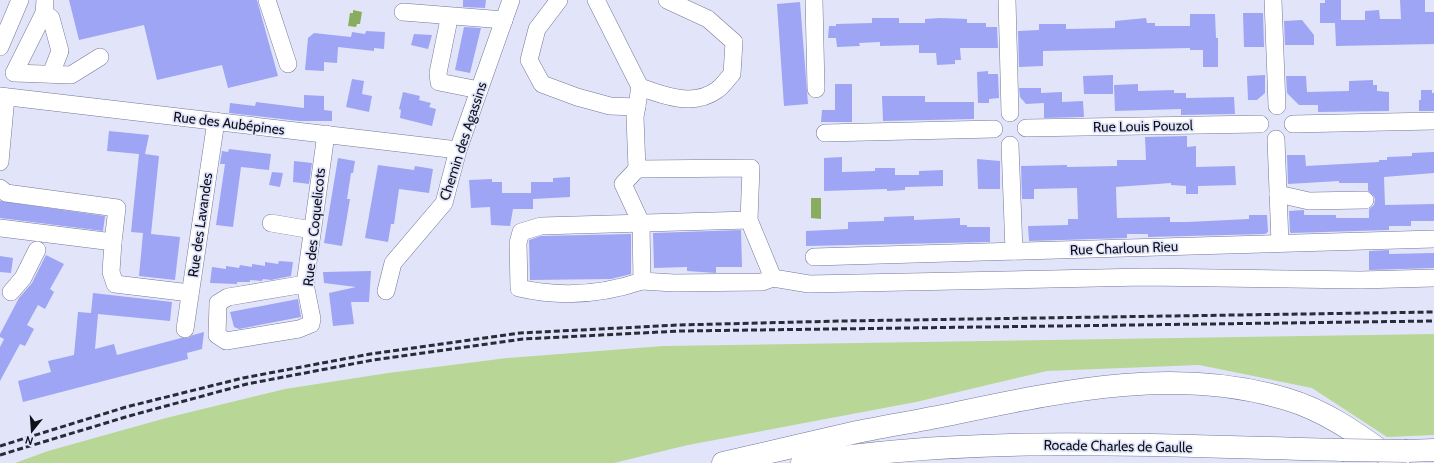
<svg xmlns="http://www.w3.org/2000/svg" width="1434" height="463" font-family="Cabin,sans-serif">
  <rect width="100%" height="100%" fill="#e2e5fa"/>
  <polygon fill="#b8d797" points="1434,334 1434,435 1387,437 1312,388 1199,365 1047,371 916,402 688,445 614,463 15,463 48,451 166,418 285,389 388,373 507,358 663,346"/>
  <g fill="#89ad5e">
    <polygon points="353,10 362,12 360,24 357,24 356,27 348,26 350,13 353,13"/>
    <polygon points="811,198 821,198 821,219 811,218"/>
  </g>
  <g fill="#9da5f4">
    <polygon points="69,0 257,0 278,76 228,88 222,65 157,80 144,25 79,40"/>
    <polygon points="463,0 486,0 485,8 463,7"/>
    <polygon points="1325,0 1341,0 1341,20 1365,20 1365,11 1379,10 1380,19 1401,19 1400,0 1425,0 1425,12 1434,12 1434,44 1336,46 1335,23 1320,23 1320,3 1325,3"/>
    <polygon points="800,2 808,104 784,106 777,4"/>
    <polygon points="1243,13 1263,13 1264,47 1244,47"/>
    <polygon points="1190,14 1215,14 1216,38 1218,38 1218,67 1203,67 1203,50 1190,50 1190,48 1043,51 1043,66 1019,67 1018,31 1039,30 1039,24 1066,24 1066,29 1115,28 1115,21 1146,18 1147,23 1155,23 1155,26 1190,26"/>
    <polygon points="872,18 899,18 899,23 925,23 925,19 940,18 967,19 967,23 986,23 986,27 997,27 998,48 960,48 961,60 955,60 955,64 937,65 936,53 919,53 919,45 880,46 880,42 859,43 860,46 837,47 836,38 828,38 829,26 836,26 836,24 872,23"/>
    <polygon points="1302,20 1314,35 1314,45 1285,45 1284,21"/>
    <polygon points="464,27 481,28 470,73 455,70"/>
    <polygon points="366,31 385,32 384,49 374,48 374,51 338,47 337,63 324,62 324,71 305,70 308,38 314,33 351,37 352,32 365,34"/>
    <polygon points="414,34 432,35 428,49 411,45"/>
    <polygon points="988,71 988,74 998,74 999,98 989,99 989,103 978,103 977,72"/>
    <polygon points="1113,75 1113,94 1084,94 1083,76"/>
    <polygon points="1265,75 1265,93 1257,100 1248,100 1247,76"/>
    <polygon points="1286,76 1306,76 1307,92 1349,91 1349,81 1373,80 1373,85 1377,85 1377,91 1389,92 1389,111 1318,112 1318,105 1299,105 1287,93"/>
    <polygon points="352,79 364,81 362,94 372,96 369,112 346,107"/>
    <polygon points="835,84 852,84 852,122 821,122 822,110 835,110"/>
    <polygon points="1138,84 1138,91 1174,90 1174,93 1186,93 1186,98 1234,97 1235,114 1181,115 1181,109 1115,111 1114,85"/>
    <polygon points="1019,88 1041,88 1041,93 1062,92 1062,102 1083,101 1084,117 1044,118 1044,103 1026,104 1020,97"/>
    <polygon points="1421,90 1432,90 1432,93 1434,93 1434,111 1419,111 1419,100 1421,100"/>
    <polygon points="403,92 420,96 419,100 431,103 429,107 436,109 432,126 400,118 401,110 399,109"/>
    <polygon points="304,95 324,96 324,110 332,111 332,121 299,121 229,113 230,103 255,106 256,102 304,108"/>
    <polygon points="882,96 925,96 925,102 974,102 974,119 883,121"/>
    <polygon points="109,131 149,135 145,154 159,156 151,234 180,237 175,280 139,276 143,233 131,232 139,154 107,151"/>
    <polygon points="1187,136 1187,147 1196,146 1196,167 1235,166 1236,185 1198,186 1198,194 1186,194 1186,186 1171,185 1171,183 1116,187 1117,218 1170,217 1170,222 1187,222 1249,219 1249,215 1267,215 1268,232 1265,234 1148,237 1148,234 1127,234 1127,238 1029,241 1028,226 1068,225 1068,219 1078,219 1077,188 1034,189 1034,199 1022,199 1021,166 1067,165 1067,167 1117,166 1117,160 1146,160 1145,137"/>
    <polygon points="229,149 271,154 269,170 241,167 233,227 216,225 225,164 220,164 222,151 228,152"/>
    <polygon points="1434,152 1434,173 1384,177 1385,205 1434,204 1434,221 1411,221 1411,226 1389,226 1389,230 1291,233 1290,232 1289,211 1304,210 1304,215 1336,215 1336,218 1369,218 1369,209 1374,205 1375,199 1373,195 1368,191 1368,183 1339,183 1339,181 1288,184 1287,155 1305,155 1306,166 1379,162 1379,160 1387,160 1387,157 1412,156 1412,153"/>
    <polygon points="842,157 842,172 875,171 875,168 895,168 895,175 919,175 919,171 943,170 943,186 905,187 905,190 887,191 887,189 824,191 824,158"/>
    <polygon points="338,158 355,161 353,173 351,173 347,199 350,199 342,246 324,243"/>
    <polygon points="977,159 1000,161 1000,189 978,189"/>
    <polygon points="294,161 312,163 309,184 293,182"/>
    <polygon points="378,165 414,170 415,166 433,169 429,193 399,189 394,224 391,224 388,242 365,238"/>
    <polygon points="272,172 283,173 280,187 269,185"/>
    <polygon points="570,177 570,197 533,199 533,209 513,209 510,226 491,225 490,207 471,208 469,180 492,179 492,182 502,182 502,193 531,193 531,182 553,182 553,178"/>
    <polygon points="0,201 105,216 103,231 0,218"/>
    <polygon points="914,216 914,220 960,218 960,225 967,225 967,227 990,227 990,242 806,246 806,231 848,229 848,222 884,221 884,217"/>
    <polygon points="741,230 742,267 716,267 716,273 687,271 687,267 654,268 653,233"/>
    <polygon points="631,234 631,274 611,279 530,280 529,240 541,236"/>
    <polygon points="1389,250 1389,254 1434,253 1434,268 1369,270 1369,251"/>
    <polygon points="46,255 64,264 50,289 54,292 45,309 38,305 27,325 34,329 25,346 20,344 0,381 0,347 4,339 0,337 0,334 19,298 32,283"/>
    <polygon points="0,256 13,258 11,273 0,272"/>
    <polygon points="279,261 293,262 291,276 271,280 263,279 262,281 250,280 250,282 237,282 237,284 210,283 212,267 226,269 226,266 239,268 240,265 252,267 252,264 265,266 265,262 278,264"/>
    <polygon points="371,271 369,302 351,302 354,324 333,326 329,293 356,287 324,283 323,272"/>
    <polygon points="93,293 172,302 170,321 98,314 95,349 114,344 117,355 181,338 188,338 193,335 204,332 202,349 187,353 188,359 23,402 18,381 51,372 48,361 74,355 78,312 91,313"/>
    <polygon points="298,299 301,317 239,329 234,327 230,312"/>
  </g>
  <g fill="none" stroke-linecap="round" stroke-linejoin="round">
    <g stroke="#737797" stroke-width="18">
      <g id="minor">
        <polyline points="45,0 44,13 14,73 71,75 100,57"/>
        <polyline points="267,0 288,64"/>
        <polyline points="559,0 537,29 529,60 542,84 577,97 610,106 637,107"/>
        <polyline points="596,0 640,87 635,117 637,169 751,168 749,220 773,278 809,284 1145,277 1360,280 1434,278"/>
        <polyline points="814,0 816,89"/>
        <polyline points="1007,0 1010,113"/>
        <polyline points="1273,0 1277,106"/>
        <polyline points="403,12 504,20"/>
        <polyline points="44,13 51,18 60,51 51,74"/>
        <polyline points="448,24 438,73 439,82 479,90"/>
        <polyline points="0,47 20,0"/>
        <path d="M640,87C664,96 694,107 717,90C723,86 727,79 732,74L734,42L708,19L667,0"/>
        <polyline points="0,96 458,150"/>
        <polyline points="1293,124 1434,121"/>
        <polyline points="1026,128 1260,124"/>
        <polyline points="825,133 994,129"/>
        <polyline points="1276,139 1280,243"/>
        <polyline points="1010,145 1014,251"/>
        <polyline points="0,162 6,97"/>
        <polyline points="637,169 623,184 641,223 642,281 674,283 762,282 773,278"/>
        <polyline points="0,188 6,193 117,208 113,242"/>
        <polyline points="1278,194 1309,201 1365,200"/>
        <polyline points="271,223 312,230"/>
        <polyline points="0,228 113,242 111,272 115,284 190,293"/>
        <polyline points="814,257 1434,239"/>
        <path d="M642,281C601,295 562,298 519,288L518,243L521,232L541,226L749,220"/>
        <polyline points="305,284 228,297 218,303 217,335 226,341 299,329 311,324 312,319 305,284 326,134"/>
        <polyline points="386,291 393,263 444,203 458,150 511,0"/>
        <polyline points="11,292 23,278 37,250"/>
        <polyline points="185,329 216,121"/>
      </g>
    </g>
    <g stroke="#737797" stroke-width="23">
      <g id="highway">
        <polyline points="1407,451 1434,450"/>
        <path d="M723,463C768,453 812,442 857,432C887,426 917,421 947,415C1058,392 1174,365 1286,399C1328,411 1363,438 1398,463"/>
        <path d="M802,463C977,434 1166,446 1342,450"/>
      </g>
    </g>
    <use href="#minor" stroke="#fff" stroke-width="17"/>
    <use href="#highway" stroke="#fff" stroke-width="22"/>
    <g stroke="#292c38" stroke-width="3" stroke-dasharray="6 3" stroke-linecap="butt">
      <polyline points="0,446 126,407 243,378 370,354 520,333 679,325 841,321 1434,312"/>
      <polyline points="0,455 129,416 247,384 373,360 523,339 680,331 1434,321"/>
    </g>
    <g stroke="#737797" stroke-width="23" stroke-linecap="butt">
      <polyline id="highway-bridge" points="1342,450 1407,451"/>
    </g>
    <use href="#highway-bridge" stroke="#fff" stroke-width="22"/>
  </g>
  <g text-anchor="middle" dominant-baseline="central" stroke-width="3.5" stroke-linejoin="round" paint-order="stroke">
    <g font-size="14" fill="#0d0f1a" stroke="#e2e5fa">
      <text transform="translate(229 123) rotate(7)">Rue des Aubépines</text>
      <text transform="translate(1143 126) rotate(-1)">Rue Louis Pouzol</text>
      <text transform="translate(463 141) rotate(-72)">Chemin des Agassins</text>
      <text transform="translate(200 225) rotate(-82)">Rue des Lavandes</text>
      <text transform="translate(314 227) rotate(-84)">Rue des Coquelicots</text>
      <text transform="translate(1124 248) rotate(-2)">Rue Charloun Rieu</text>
      <text transform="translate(1118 446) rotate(1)">Rocade Charles de Gaulle</text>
    </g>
  </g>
  <g transform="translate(32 431) rotate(197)" stroke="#e2e5fa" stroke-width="3" paint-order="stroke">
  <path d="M0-3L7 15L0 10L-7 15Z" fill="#0d0f1a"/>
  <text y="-6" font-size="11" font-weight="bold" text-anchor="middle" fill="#0d0f1a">N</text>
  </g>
</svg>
